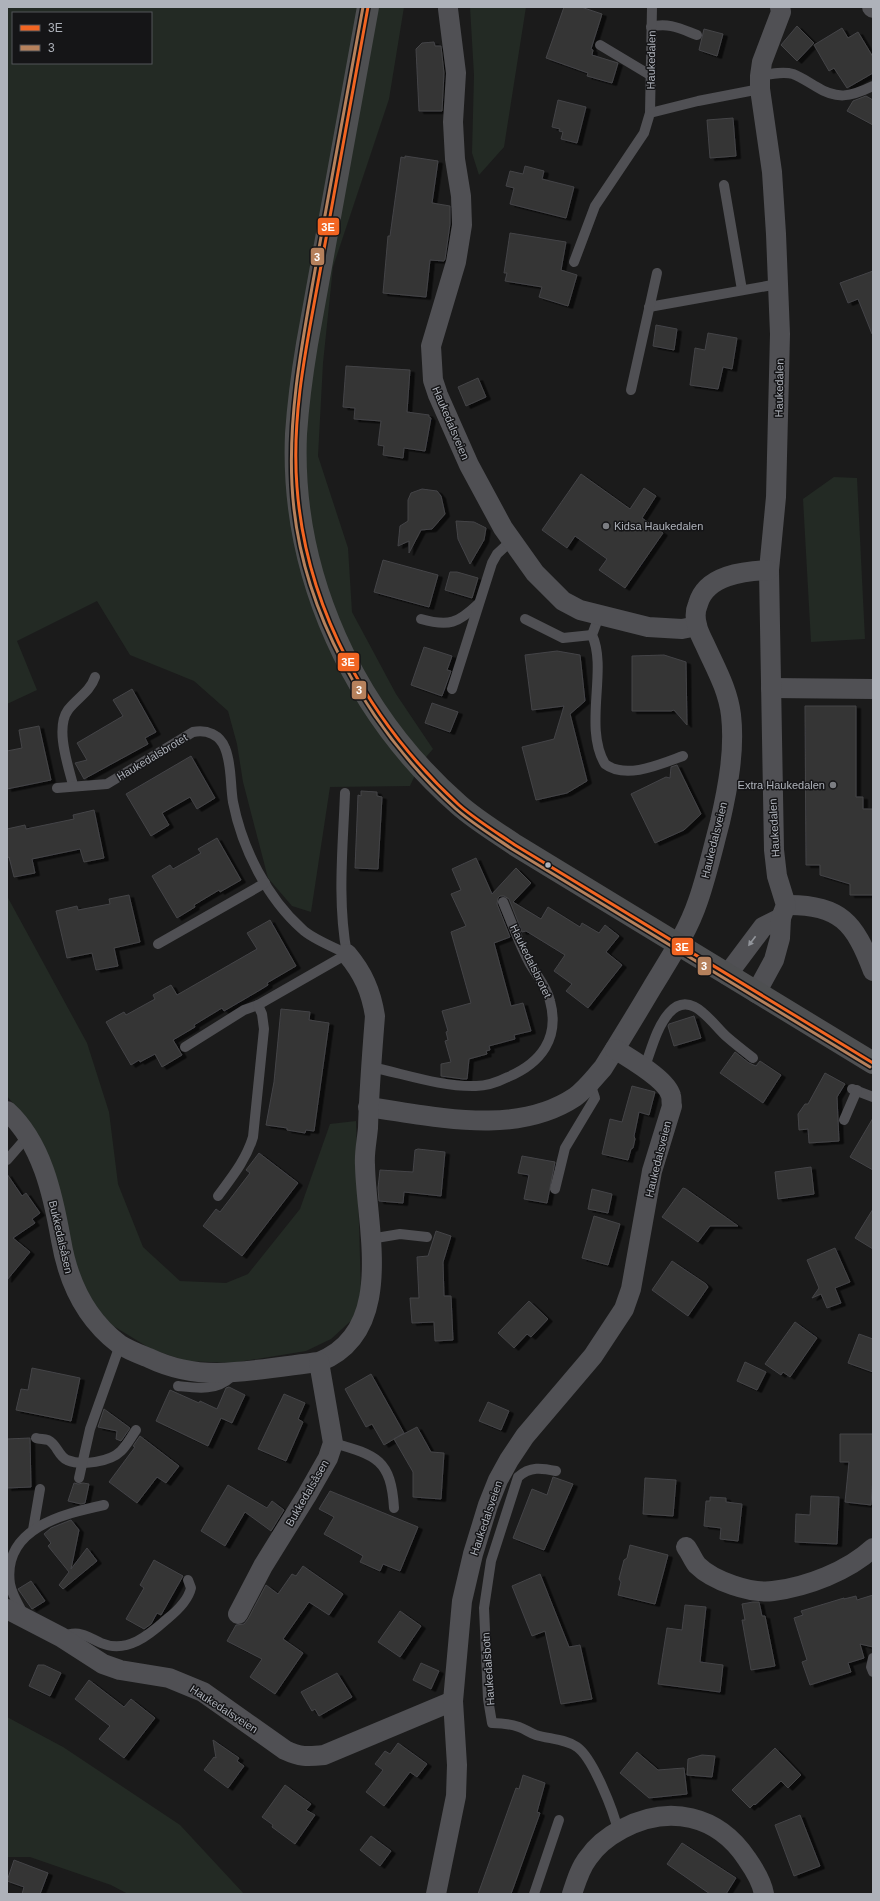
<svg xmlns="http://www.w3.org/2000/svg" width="880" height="1901" font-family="Helvetica,sans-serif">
  <defs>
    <filter id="shadow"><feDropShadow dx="4.5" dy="2.5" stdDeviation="0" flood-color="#0009"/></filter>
  </defs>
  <rect width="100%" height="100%" fill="#1b1b1b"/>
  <g fill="#232a24" fill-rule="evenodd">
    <path d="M7,7H404L389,99L333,267L323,363L318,456L348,548L352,612L396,694L433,749L420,764L410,786L330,787L311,912L292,906L268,878L243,782L237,744L228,711L194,681L130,655L97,601L17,641L37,690L7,704ZM13,13H151V63H13Z"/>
    <polygon points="470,7 526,7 504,147 479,175 472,153 474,75"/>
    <polygon points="834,477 857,478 865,639 811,642 803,499"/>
    <polygon points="7,896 87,1043 109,1112 118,1184 143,1247 180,1281 226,1283 248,1274 300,1209 330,1124 356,1121 361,1293 354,1318 331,1339 306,1351 232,1363 186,1361 151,1349 102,1319 76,1271 38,1134 7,1096"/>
    <polygon points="7,1717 63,1747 180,1825 244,1894 128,1894 111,1885 30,1857 7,1857"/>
  </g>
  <g fill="#343435" stroke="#444447" filter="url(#shadow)">
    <polygon points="564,7 581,7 602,14 591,49 593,50 592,55 618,63 612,83 587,76 588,73 546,58"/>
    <polygon points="797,26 814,43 797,61 781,45"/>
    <polygon points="842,28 848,38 858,32 873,57 873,73 847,88 834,68 829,71 814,45"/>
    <polygon points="704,29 723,34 717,56 699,50"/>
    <polygon points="434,42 435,46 441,46 444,73 442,111 419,111 416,49 422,43"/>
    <polygon points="866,96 873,100 873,125 847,111 853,101"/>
    <polygon points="558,100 586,107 577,143 561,139 563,132 559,131 560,129 552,127"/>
    <polygon points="733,118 736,156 710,158 707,120"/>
    <polygon points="405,156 438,161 432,203 450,206 450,224 445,259 444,261 430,260 426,297 383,293 388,236 390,236 401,157 405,158"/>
    <polygon points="525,166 544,171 542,179 574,187 566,218 510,204 514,188 506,186 510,171 523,174"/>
    <polygon points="510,233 566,242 561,270 577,275 568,306 539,297 542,287 505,281 507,273 504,273"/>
    <polygon points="873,271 873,334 872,334 858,299 848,303 840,283"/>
    <polygon points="656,325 677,329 674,350 653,346"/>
    <polygon points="708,333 737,338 732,369 723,367 718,389 690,385 695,348 705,350"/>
    <polygon points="346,366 410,370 407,412 429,415 429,417 431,418 425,451 404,448 403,458 383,455 384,446 378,445 381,421 354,419 355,408 343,407"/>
    <polygon points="478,378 486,397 466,406 458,387"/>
    <polygon points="581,474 630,509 644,488 656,496 642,518 663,533 625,588 599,570 607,559 575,536 567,548 542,530"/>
    <polygon points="422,489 437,491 441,496 445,514 432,529 421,530 409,553 409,541 398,546 400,526 408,521 408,500 411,493"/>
    <polygon points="456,521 474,522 486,528 484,540 470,564 458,539"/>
    <polygon points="383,560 438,575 429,607 374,592"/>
    <polygon points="450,572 457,572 478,578 472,598 445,590"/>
    <polygon points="424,647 452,656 447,670 451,671 442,696 411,685"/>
    <polygon points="557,651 580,655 585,701 570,714 587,781 567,793 536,800 522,747 554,739 564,706 532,710 525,655"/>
    <polygon points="664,655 686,662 687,725 674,710 671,711 632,711 632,656"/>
    <polygon points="132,689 156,732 145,738 148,744 84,779 75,763 87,760 77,743 123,716 113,700"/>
    <polygon points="432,703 458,712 450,732 425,723"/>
    <polygon points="805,706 856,706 856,797 863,797 863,809 873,809 873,895 850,895 850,884 820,875 820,865 806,865"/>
    <polygon points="39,726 51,780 7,789 7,751 22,748 19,730"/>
    <polygon points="191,756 215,798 197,809 190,797 162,813 169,825 151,836 126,794"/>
    <polygon points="677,765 701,814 684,830 655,843 631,794 666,777 670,778 671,767"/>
    <polygon points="361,791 377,792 377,796 382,797 378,869 355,868 358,795 361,796"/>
    <polygon points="94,810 104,858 84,862 80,849 32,859 35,873 14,877 9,857 7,858 7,829 25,825 26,829 74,819 73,815"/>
    <polygon points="217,838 241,880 220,892 219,890 194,905 195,907 177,918 152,876 170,865 173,869 201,853 198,849"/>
    <polygon points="476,858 492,894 516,868 531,883 513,902 541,919 548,907 580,927 582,923 599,933 605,925 619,936 606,952 622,965 588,1008 566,991 572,984 554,971 565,955 526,931 522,932 509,899 504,896 500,896 498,898 497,904 510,937 494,943 511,1006 523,1003 531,1031 514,1035 515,1039 489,1046 490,1050 486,1051 487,1054 469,1059 467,1079 463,1079 441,1076 441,1064 451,1062 445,1041 448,1040 446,1032 448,1031 442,1011 471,1003 451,932 466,926 451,894 461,890 452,869"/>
    <polygon points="129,895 140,942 114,948 118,966 96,970 92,953 67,958 56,911 77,906 78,910 110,904 109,899"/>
    <polygon points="270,920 296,966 267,983 268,985 260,990 224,1011 222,1008 194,1025 195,1027 173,1040 182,1055 162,1067 155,1054 140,1062 139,1060 131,1065 106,1022 124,1012 126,1015 155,999 153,995 171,985 177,995 257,949 247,933"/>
    <polygon points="281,1009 310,1012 309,1020 329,1023 314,1131 306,1130 305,1133 287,1130 287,1128 266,1125 274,1082"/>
    <polygon points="694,1016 701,1038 674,1046 668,1026 669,1024"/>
    <polygon points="735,1052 749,1063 756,1066 760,1061 781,1075 763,1103 720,1073"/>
    <polygon points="825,1073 845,1084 837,1097 839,1141 809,1143 808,1129 799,1130 798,1114 805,1104 808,1104"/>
    <polygon points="632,1086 655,1092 649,1115 639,1112 634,1136 635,1139 633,1148 631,1149 628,1160 602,1154 610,1119 622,1122"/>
    <polygon points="873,1118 873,1170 850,1157"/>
    <polygon points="418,1149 445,1152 441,1196 404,1192 403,1203 379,1201 378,1188 380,1170 413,1172 415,1150"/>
    <polygon points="259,1153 298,1183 242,1256 203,1226 216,1209 220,1212 250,1173 246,1170"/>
    <polygon points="522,1156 555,1162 547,1203 524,1199 529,1175 518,1173"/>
    <polygon points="811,1167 814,1194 778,1199 775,1172"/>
    <polygon points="7,1174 22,1196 26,1193 40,1213 32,1219 35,1223 13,1238 30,1252 7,1280"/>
    <polygon points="683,1188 686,1189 738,1226 710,1226 698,1242 662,1217"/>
    <polygon points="592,1189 612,1194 608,1213 588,1209"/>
    <polygon points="873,1209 873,1249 855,1238"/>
    <polygon points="594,1216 620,1224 608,1265 582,1258"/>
    <polygon points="436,1231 451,1236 443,1262 444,1296 451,1296 453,1340 435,1341 434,1322 412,1323 410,1298 419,1298 417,1257 428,1256"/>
    <polygon points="835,1248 850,1282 835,1288 841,1303 827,1308 821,1294 812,1298 819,1288 807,1260"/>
    <polygon points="672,1261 706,1284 708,1287 688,1316 652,1290"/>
    <polygon points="529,1301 548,1319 531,1337 527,1334 514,1348 498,1333"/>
    <polygon points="795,1322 817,1338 790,1377 783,1372 781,1375 765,1364"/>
    <polygon points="859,1334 873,1339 873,1372 848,1363"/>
    <polygon points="745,1362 766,1372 757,1390 737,1381"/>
    <polygon points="32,1368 80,1378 71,1421 16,1410 21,1389 28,1390"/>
    <polygon points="371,1374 404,1433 384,1445 372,1424 366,1427 345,1389"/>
    <polygon points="229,1387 245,1395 232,1423 221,1418 208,1446 156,1421 170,1390 199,1403 200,1401 217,1409 226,1388"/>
    <polygon points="284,1394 305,1403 298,1419 303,1422 286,1461 258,1449"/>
    <polygon points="488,1402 509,1411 501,1430 479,1421"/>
    <polygon points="104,1409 130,1428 121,1441 116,1439 117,1431 98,1427"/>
    <polygon points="417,1427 431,1452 444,1453 441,1499 413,1497 413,1472 394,1439"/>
    <polygon points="840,1434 873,1434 873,1476 871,1505 845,1502 849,1462 840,1462"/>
    <polygon points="140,1436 179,1466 166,1483 157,1477 137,1503 109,1482 135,1447 133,1446"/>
    <polygon points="30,1438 31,1487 7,1488 7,1439"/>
    <polygon points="553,1477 573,1484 544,1550 513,1538 532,1489 547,1495"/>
    <polygon points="645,1478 676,1480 673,1516 643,1514"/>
    <polygon points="74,1483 78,1484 83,1483 89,1484 85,1503 81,1504 68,1501"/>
    <polygon points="228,1485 267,1508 272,1501 284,1510 271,1531 245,1512 225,1546 201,1531"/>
    <polygon points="330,1491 418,1527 400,1571 383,1564 380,1571 360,1562 363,1556 324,1534 334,1517 319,1509"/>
    <polygon points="811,1496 839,1497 837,1544 795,1542 796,1514 810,1515"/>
    <polygon points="710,1497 726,1498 726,1502 742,1504 738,1541 720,1539 721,1528 704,1526 706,1501 710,1501"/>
    <polygon points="71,1520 79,1530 71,1569 87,1548 97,1561 63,1589 59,1585 69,1572 48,1546 51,1543 44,1534 51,1528"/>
    <polygon points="630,1545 668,1555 655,1604 618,1595 621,1582 619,1579 624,1560 627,1558"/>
    <polygon points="154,1560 183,1576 161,1615 157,1613 151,1624 144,1629 126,1619 144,1588 140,1585"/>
    <polygon points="303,1566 343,1594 329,1615 309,1602 283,1639 303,1653 275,1694 250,1677 262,1659 227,1641 236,1625 244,1624 248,1619 266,1585 278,1594 292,1574 296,1576"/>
    <polygon points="540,1574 569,1647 580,1645 592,1699 561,1704 545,1631 532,1636 512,1586"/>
    <polygon points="31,1581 45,1601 32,1609 18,1589"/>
    <polygon points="873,1595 873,1647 860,1644 864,1658 848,1663 851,1672 810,1685 802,1662 807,1660 794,1618 803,1615 801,1611 844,1598 844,1599 856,1596 857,1600"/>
    <polygon points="753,1602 759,1602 762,1616 765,1616 775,1666 751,1670 742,1620 745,1620 742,1604"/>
    <polygon points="685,1605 706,1607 700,1662 723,1665 720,1692 658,1684 667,1628 682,1630"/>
    <polygon points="400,1611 421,1626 400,1657 378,1642"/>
    <polygon points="421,1663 439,1671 431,1689 413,1680"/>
    <polygon points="38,1665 44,1665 61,1673 50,1696 29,1686"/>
    <polygon points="337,1673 352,1697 319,1716 315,1709 312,1711 301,1692"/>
    <polygon points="89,1680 124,1707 131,1699 155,1718 124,1758 99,1739 110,1726 75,1699"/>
    <polygon points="213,1740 239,1758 237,1761 244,1766 228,1788 204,1770 214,1757 216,1758"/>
    <polygon points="398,1743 427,1764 417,1777 410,1772 384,1806 366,1792 383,1770 375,1764 385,1751 390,1754"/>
    <polygon points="775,1748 801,1775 788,1788 781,1781 755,1805 754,1804 750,1808 732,1790"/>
    <polygon points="637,1752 658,1770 684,1768 687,1794 649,1798 620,1773"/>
    <polygon points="702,1755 715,1756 712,1777 687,1775 688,1759"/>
    <polygon points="523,1775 545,1783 537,1812 540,1813 511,1894 478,1894 516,1788 519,1789"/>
    <polygon points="285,1785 311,1804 306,1810 315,1815 295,1844 272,1827 273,1825 262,1817"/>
    <polygon points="800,1815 820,1866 794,1876 775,1825"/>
    <polygon points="371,1836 391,1851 380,1866 360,1850"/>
    <polygon points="682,1843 736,1878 726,1894 710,1894 667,1864"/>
    <polygon points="14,1860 48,1873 40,1894 22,1894 24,1887 7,1881"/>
  </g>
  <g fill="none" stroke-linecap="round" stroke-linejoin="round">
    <g stroke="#505054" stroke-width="10">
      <path d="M651,27C668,22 681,29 697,35"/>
      <polyline points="600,45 650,75"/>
      <path d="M760,76C770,74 783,71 793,74C801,77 808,82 815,86C837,100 850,97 873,86"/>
      <polyline points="650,113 652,7"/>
      <polyline points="724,185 742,290"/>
      <polyline points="574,262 595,206 644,133 650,113 698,101 760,89"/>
      <polyline points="649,307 778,284"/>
      <polyline points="631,390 657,273"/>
      <path d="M599,616L592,635C608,669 583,727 605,764C626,780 661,764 683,756"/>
      <path d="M421,619C449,627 458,623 478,604"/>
      <polyline points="525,619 563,638 592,635"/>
      <polyline points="452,689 492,563 497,554 511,541"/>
      <path d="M73,785C68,765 55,728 68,710C77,698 90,692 95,677"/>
      <path d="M57,788L107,784L193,732C207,729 220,735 225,748C232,765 230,784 233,802C242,848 267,898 302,929C312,939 334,947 347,954"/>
      <path d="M345,793C343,846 337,901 347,954"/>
      <polyline points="158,944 265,883"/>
      <polyline points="185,1047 244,1010 258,1005 347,954"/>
      <path d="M371,1067C405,1074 441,1087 476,1086C487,1086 498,1082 508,1077C541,1063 560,1038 550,1001C547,987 537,976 530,964C519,944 512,923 503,902"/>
      <path d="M644,1069C651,1051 656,1028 669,1013C691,988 712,1024 727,1037C735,1044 744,1051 753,1058"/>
      <polyline points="852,1089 873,1097"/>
      <polyline points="844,1120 857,1090"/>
      <polyline points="7,1160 27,1137"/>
      <polyline points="555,1189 565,1148 595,1098 590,1083"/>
      <path d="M218,1196C232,1177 246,1160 253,1137L264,1029L262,1014L258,1005"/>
      <polyline points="370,1239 400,1234 427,1237"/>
      <path d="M178,1386C197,1388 216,1391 231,1377V1374"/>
      <path d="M36,1438C39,1439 44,1439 48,1440C57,1444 58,1456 67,1460C82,1466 110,1462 121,1451C127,1445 131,1437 136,1430"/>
      <path d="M333,1443C377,1455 391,1460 394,1508"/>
      <path d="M556,1471C542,1468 530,1466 518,1477L491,1561L484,1608L488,1699L492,1723C502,1723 510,1724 519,1727C525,1729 530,1733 536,1735C549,1739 566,1739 577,1747C593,1758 614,1812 618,1831"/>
      <polyline points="79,1478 90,1429 120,1345"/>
      <polyline points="33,1530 40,1489"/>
      <path d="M24,1615C19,1606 12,1595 10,1584C2,1528 63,1514 104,1505"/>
      <path d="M61,1637C79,1629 85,1636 101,1643C127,1654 149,1635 167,1619C177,1611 188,1601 191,1588L188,1580"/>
      <polyline points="873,1658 871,1667 873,1672"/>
      <polyline points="534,1894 559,1820"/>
    </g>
    <g stroke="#505054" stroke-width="20">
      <polyline points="872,7 873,8"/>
      <polyline points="448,9 456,73 453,122 455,159 461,196 462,225 456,262 431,346 433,380 438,395 469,465 503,528 535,573 563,601 580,610 648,627 682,629 697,626"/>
      <polyline points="771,688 873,689"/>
      <path d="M786,905C840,904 855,923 873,971"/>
      <polyline points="727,975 763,927 781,918"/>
      <polyline points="756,993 774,960 780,938 781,918 786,905 777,876 774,850 769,570 776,497 780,334 776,234 772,172 760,89 760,76 762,62 781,12 780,7"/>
      <path d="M368,1107C434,1116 515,1137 575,1097C586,1089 594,1078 603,1068C620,1041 637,1013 653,986C670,958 688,931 698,901C707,875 713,848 720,822C728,787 735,750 731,715C728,690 716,669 706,647C703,640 698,632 697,625C695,618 695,611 698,604C706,575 744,571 769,570"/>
      <path d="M7,1111C42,1143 53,1195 61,1240C68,1281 86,1319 119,1344C128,1350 139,1354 149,1358C170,1368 193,1373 217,1373C251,1372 286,1366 319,1362C397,1331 366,1227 365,1165C364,1153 367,1140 368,1128C369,1091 372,1054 375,1016C371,991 363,973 347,954"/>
      <path d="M686,1547C690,1552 693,1560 697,1565C713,1581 751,1594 773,1591C807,1587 848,1571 873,1548"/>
      <path d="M7,1609L61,1637L103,1664L120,1670L169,1678L203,1692L285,1750C300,1757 307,1757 324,1755L453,1701"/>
      <polyline points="238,1614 263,1566 307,1495 328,1458 333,1443 319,1362"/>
      <path d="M436,1894L456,1796L457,1765L453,1701L462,1601L473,1554L488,1505L498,1480L509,1460L525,1436L593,1356L624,1309L631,1289L652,1171L672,1106C671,1103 672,1099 671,1096C667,1079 630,1059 615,1049"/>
      <path d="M572,1894C576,1882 580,1868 588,1858C596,1846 609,1836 622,1829C669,1804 718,1815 747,1859C754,1869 762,1882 764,1894"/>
    </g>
    <path stroke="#4e4f51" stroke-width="22" d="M368,7L307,344C302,374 298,404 296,434C290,575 354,713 459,805C476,820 496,832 515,845L873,1063"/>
    <g stroke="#151517" stroke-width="6">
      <path id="bus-1" d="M368,7C352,93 337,180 321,266C308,339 291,412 297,487C306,609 369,722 459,805C476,820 496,832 515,845L873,1063"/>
    </g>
    <g stroke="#151517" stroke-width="6">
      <path id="bus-2" d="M363,7C348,91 333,175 317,259C304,334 288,408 292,485C298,607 367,728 456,809C473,824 493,836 512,849L870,1067"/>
    </g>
    <use href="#bus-1" stroke="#f26522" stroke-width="3"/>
    <use href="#bus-2" stroke="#b6815c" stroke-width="3"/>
  </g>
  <defs><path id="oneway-solid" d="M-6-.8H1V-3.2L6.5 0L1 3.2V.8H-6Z"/></defs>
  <use fill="#92959b" href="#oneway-solid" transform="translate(752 941) rotate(127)"/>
  <g fill="#7b7d82" stroke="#151517" stroke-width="1.5">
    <circle cx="606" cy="526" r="4"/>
    <circle cx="833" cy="785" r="4"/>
  </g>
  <circle fill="#aeb2ba" stroke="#151517" stroke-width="1.5" cx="548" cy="865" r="3.5"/>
  <g text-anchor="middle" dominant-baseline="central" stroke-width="3" stroke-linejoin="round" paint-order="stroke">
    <g font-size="11" fill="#aeb2ba" stroke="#151517">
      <text transform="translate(651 60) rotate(-89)">Haukedalen</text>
      <text transform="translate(779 388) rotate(-89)">Haukedalen</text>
      <text transform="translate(451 423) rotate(67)">Haukedalsveien</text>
      <text transform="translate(152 757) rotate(-31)">Haukedalsbrotet</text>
      <text transform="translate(774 828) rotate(-93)">Haukedalen</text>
      <text transform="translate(714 840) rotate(-76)">Haukedalsveien</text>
      <text transform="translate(531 961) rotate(64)">Haukedalsbrotet</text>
      <text transform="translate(658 1159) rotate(-76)">Haukedalsveien</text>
      <text transform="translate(61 1237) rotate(77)">Bukkedalsåsen</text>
      <text transform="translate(307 1493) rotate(-60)">Bukkedalsåsen</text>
      <text transform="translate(486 1518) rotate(-71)">Haukedalsveien</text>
      <text transform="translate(488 1669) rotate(-94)">Haukedalsbotn</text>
      <text transform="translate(224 1709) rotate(33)">Haukedalsveien</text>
    </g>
    <g font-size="11" fill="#aeb2ba" stroke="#151517" text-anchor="start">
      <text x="614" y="526">Kidsa Haukedalen</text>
      <text x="825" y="785" text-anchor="end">Extra Haukedalen</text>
    </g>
  </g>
  <g stroke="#151517" stroke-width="1.5">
    <rect x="317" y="217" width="23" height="19" rx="4" fill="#f26522"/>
    <rect x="310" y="247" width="15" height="19" rx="4" fill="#b6815c"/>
    <rect x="337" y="652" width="23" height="20" rx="4" fill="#f26522"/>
    <rect x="351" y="680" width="16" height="20" rx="4" fill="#b6815c"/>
    <rect x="671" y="937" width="23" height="19" rx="4" fill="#f26522"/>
    <rect x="697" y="956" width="15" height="20" rx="4" fill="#b6815c"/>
  </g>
  <g font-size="11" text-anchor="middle" font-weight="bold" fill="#fff">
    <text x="328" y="231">3E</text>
    <text x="317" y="261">3</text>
    <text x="348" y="666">3E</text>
    <text x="359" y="694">3</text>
    <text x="682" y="951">3E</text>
    <text x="704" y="970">3</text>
  </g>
  <rect width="880" height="1901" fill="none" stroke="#aeb2ba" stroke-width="16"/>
  <rect x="12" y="12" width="140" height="52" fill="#151517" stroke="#525458"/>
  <rect x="20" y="25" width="20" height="6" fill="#f26522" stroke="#525458"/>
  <text x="48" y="32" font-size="12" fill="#aeb2ba">3E</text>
  <rect x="20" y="45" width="20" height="6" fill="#b6815c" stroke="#525458"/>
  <text x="48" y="52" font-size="12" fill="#aeb2ba">3</text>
</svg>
